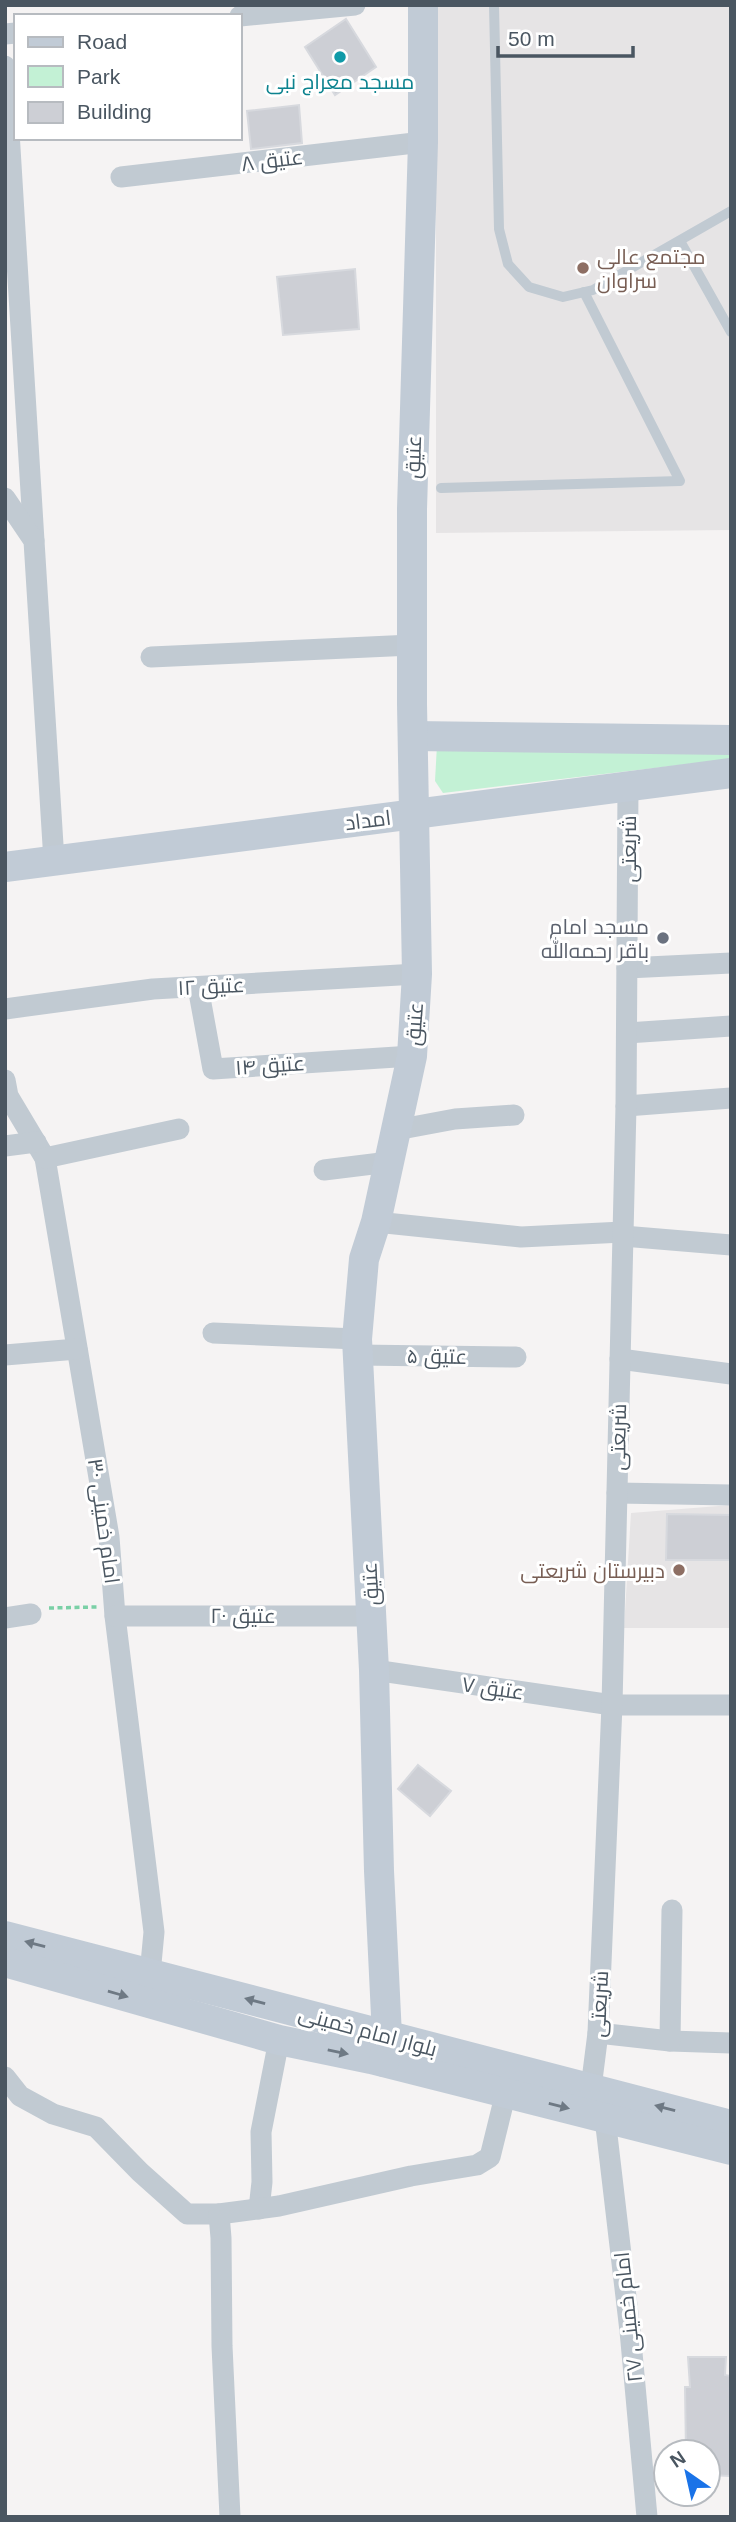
<svg xmlns="http://www.w3.org/2000/svg" width="736" height="2522" font-family="Arial,Cairo,sans-serif">
  <rect width="100%" height="100%" fill="#f5f3f3"/>
  <g fill="#e6e4e5">
    <polygon points="436,5 731,5 731,530 436,533"/>
    <polygon points="731,1505 731,1628 624,1628 631,1513"/>
  </g>
  <polygon fill="#c3f1d5" points="437,745 731,746 731,759 443,793 435,781"/>
  <g fill="#cdcfd5" stroke="#d7d9de" stroke-width="2">
    <polygon points="346,19 376,67 335,95 305,47"/>
    <polygon points="299,105 302,143 251,149 247,111"/>
    <polygon points="355,269 359,329 283,335 277,277"/>
    <polygon points="667,1514 731,1515 731,1560 666,1560"/>
    <polygon points="418,1765 451,1791 430,1816 398,1789"/>
    <polygon points="688,2357 726,2357 725,2375 731,2376 730,2476 708,2475 708,2452 686,2452 685,2387 690,2387"/>
  </g>
  <g fill="none" stroke-linecap="round" stroke-linejoin="round">
    <polyline stroke="#7ad0a6" stroke-width="3.5" stroke-dasharray="5 3.5" stroke-linecap="butt" points="49,1608 97,1607"/>
    <g stroke="#c1cad2" stroke-width="10">
      <polyline points="494,5 499,229 508,264 529,287 563,297 593,290 731,211"/>
      <polyline points="680,241 731,332"/>
      <polyline points="441,488 680,481 584,292"/>
    </g>
    <g stroke="#c1cad2" stroke-width="21">
      <polyline points="240,16 355,5"/>
      <polyline points="5,34 16,33"/>
      <polyline points="5,66 34,541"/>
      <polyline points="121,177 423,142"/>
      <polyline points="5,498 34,541 54,861"/>
      <polyline points="151,657 412,645"/>
      <polyline points="627,968 731,963"/>
      <polyline points="198,987 213,1069 412,1056"/>
      <polyline points="5,1009 153,989 417,974"/>
      <polyline points="627,1033 731,1026"/>
      <polyline points="5,1080 8,1096 45,1158 109,1537 115,1616 154,1932 150,1974"/>
      <polyline points="626,1106 731,1098"/>
      <polyline points="396,1130 455,1119 514,1115"/>
      <polyline points="5,1146 36,1142"/>
      <polyline points="45,1158 179,1129"/>
      <polyline points="324,1170 389,1162"/>
      <polyline points="376,1222 521,1237 623,1232"/>
      <polyline points="623,1236 731,1245"/>
      <polyline points="213,1333 357,1339"/>
      <polyline points="5,1355 77,1349"/>
      <polyline points="358,1355 516,1357"/>
      <polyline points="620,1359 731,1374"/>
      <polyline points="617,1493 731,1495"/>
      <polyline points="115,1616 371,1616"/>
      <polyline points="5,1618 31,1614"/>
      <polyline points="374,1670 612,1705 731,1705"/>
      <polyline points="598,2033 670,2041 731,2043"/>
      <polyline points="670,2041 672,1910"/>
      <polyline points="5,2077 20,2096 53,2114 96,2127 140,2172 187,2214 219,2214"/>
      <polyline points="591,2088 598,2033 612,1705 626,1106 628,786"/>
      <polyline points="605,2118 630,2331 647,2517"/>
      <polyline points="259,2209 262,2182 261,2132 279,2040"/>
      <polyline points="230,2517 222,2346 221,2238 219,2214 279,2206 411,2176 477,2165 490,2157 506,2092"/>
    </g>
    <g stroke="#c1cbd6" stroke-width="30">
      <polyline points="413,736 731,740"/>
      <polyline points="5,867 731,773"/>
      <polyline points="5,1936 731,2125"/>
      <polyline points="5,1962 279,2040 371,2059 731,2150"/>
      <polyline points="384,2062 387,2036 379,1871 374,1670 357,1339 364,1259 376,1222 412,1056 417,974 412,704 412,509 423,142 423,5"/>
    </g>
  </g>
  <defs><path id="oneway-solid" d="M-6-.8H1V-3.2L6.5 0L1 3.2V.8H-6Z" transform="scale(1.75)"/></defs>
  <g fill="#6e7984">
    <use href="#oneway-solid" transform="translate(35 1944) rotate(-165)"/>
    <use href="#oneway-solid" transform="translate(118 1994) rotate(16)"/>
    <use href="#oneway-solid" transform="translate(255 2001) rotate(-165)"/>
    <use href="#oneway-solid" transform="translate(338 2052) rotate(12)"/>
    <use href="#oneway-solid" transform="translate(559 2106) rotate(14)"/>
    <use href="#oneway-solid" transform="translate(665 2108) rotate(-165)"/>
  </g>
  <circle fill="#0f9aa8" stroke="#fff" stroke-width="2.5" cx="340" cy="57" r="7"/>
  <g fill="#8d6e63" stroke="#fff" stroke-width="2.5">
    <circle cx="583" cy="268" r="7"/>
    <circle cx="679" cy="1570" r="7"/>
  </g>
  <circle fill="#6b7280" stroke="#fff" stroke-width="2.5" cx="663" cy="938" r="7"/>
  <g text-anchor="middle" dominant-baseline="central" stroke-width="6" stroke-linejoin="round" paint-order="stroke">
    <g font-size="21" fill="#0d838f" stroke="#fff">
      <text x="340" y="81">مسجد معراج نبی</text>
    </g>
    <g font-size="21" fill="#4a5661" stroke="#fff">
      <text transform="translate(272 160) rotate(-7)">عتیق ۸</text>
      <text transform="translate(413 457) rotate(-88)">عتیق</text>
      <text transform="translate(368 820) rotate(-7)">امداد</text>
      <text transform="translate(628 849) rotate(-90)">شریعتی</text>
      <text transform="translate(211 986) rotate(-3)">عتیق ۱۲</text>
      <text transform="translate(414 1024) rotate(-86)">عتیق</text>
      <text transform="translate(270 1065) rotate(-4)">عتیق ۱۴</text>
      <text transform="translate(437 1356) rotate(1)">عتیق ۵</text>
      <text transform="translate(618 1437) rotate(-89)">شریعتی</text>
      <text transform="translate(104 1521) rotate(82)">امام خمینی ۳۰</text>
      <text transform="translate(370 1584) rotate(-93)">عتیق</text>
      <text x="243" y="1615">عتیق ۲۰</text>
      <text transform="translate(493 1688) rotate(8)">عتیق ۷</text>
      <text transform="translate(599 2004) rotate(-87)">شریعتی</text>
      <text transform="translate(368 2031) rotate(15)">بلوار امام خمینی</text>
      <text transform="translate(628 2317) rotate(-96)">امام خمینی ۲۷</text>
    </g>
    <g font-size="21" fill="#785e54" stroke="#fff" text-anchor="start">
      <text x="597" y="256">مجتمع عالی<tspan x="597" dy="24">سراوان</tspan></text>
      <text x="665" y="1570" text-anchor="end">دبیرستان شریعتی</text>
    </g>
    <g font-size="21" fill="#5b616d" stroke="#fff" text-anchor="end">
      <text x="649" y="926">مسجد امام<tspan x="649" dy="24">باقر رحمه‌الله</tspan></text>
    </g>
  </g>
  <rect width="736" height="2522" fill="none" stroke="#4a5661" stroke-width="14"/>
  <rect x="14" y="14" width="228" height="126" fill="#ffffff" stroke="#b7bbc0" stroke-width="2"/>
  <rect x="28" y="37" width="35" height="10" fill="#c1cbd6" stroke="#b7bbc0" stroke-width="2"/>
  <text x="77" y="49" font-size="21" fill="#4a5661">Road</text>
  <rect x="28" y="66" width="35" height="21" fill="#c3f1d5" stroke="#b7bbc0" stroke-width="2"/>
  <text x="77" y="84" font-size="21" fill="#4a5661">Park</text>
  <rect x="28" y="102" width="35" height="21" fill="#cdcfd5" stroke="#b7bbc0" stroke-width="2"/>
  <text x="77" y="119" font-size="21" fill="#4a5661">Building</text>
  <g transform="translate(687 2473) rotate(326)"><circle r="33" fill="#ffffff" stroke="#b7bbc0" stroke-width="2"/>
  <path d="M0-5L12 26L0 18L-12 26Z" fill="#1a73e8"/>
  <text y="-10" font-size="19" font-weight="bold" text-anchor="middle" fill="#4a5661">N</text>
  </g>
  <path d="M498 46v10h135v-10" fill="none" stroke="#4a5661" stroke-width="3.5"/>
  <text x="508" y="46" font-size="21" fill="#4a5661" stroke="#ffffff" stroke-width="5" paint-order="stroke">50 m</text>
</svg>
